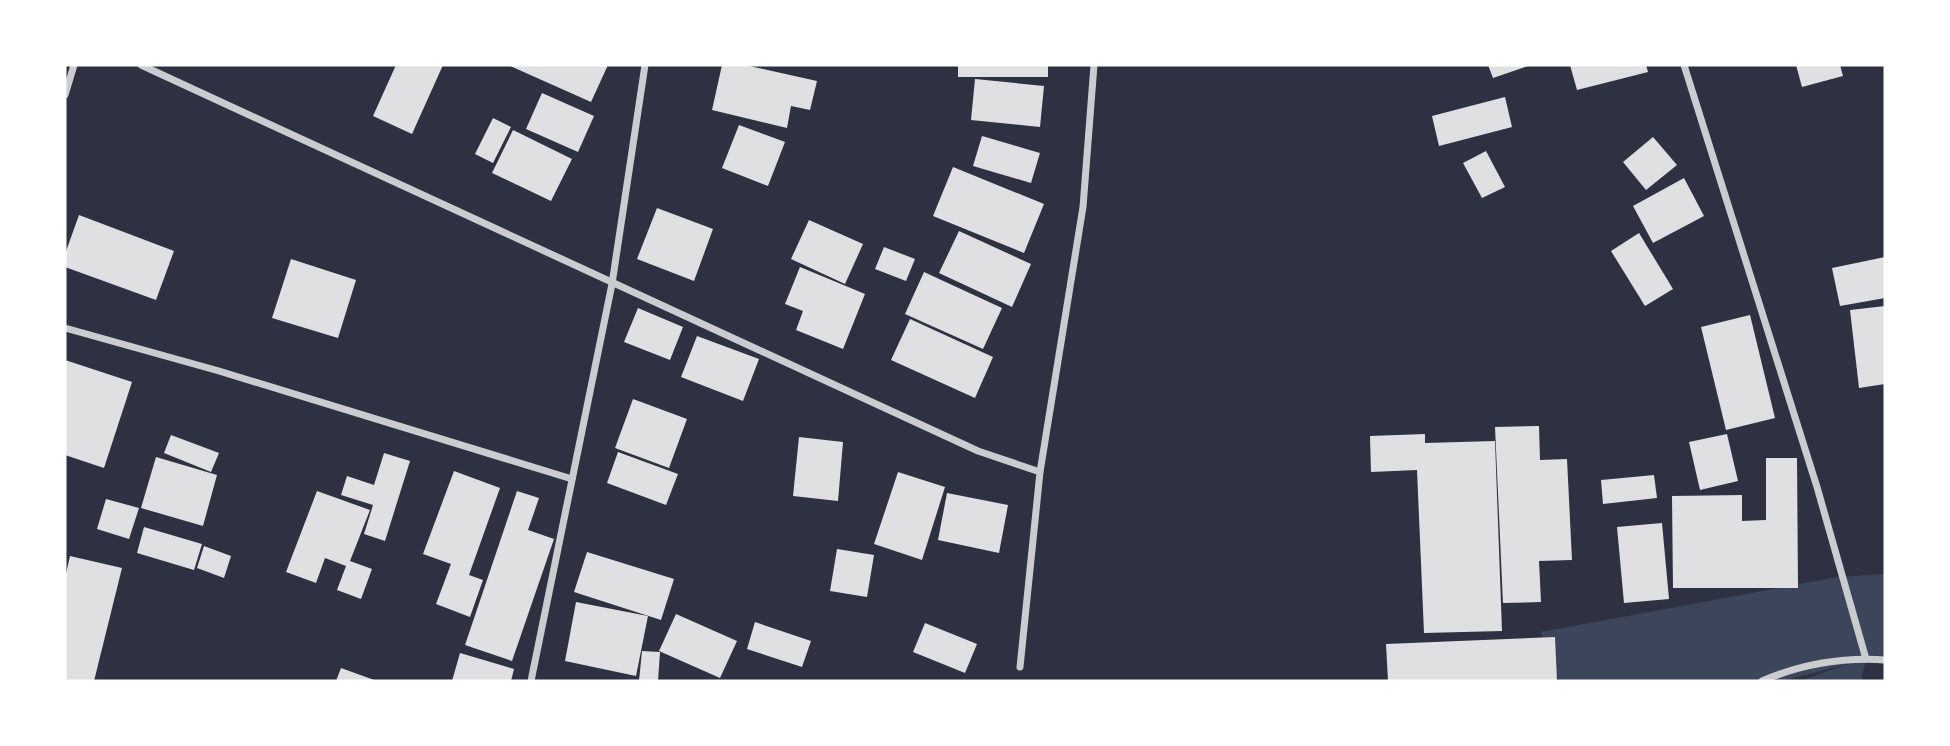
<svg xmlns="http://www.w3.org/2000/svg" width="1950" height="746" font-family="'Varela Round',sans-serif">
  <rect width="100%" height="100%" fill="#2d3142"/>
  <polygon fill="#3c4559" points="1885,574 1885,665 1866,659 1861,681 1800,681 1851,663 1782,681 1559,681 1541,632 1838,577"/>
  <g fill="#e0e0e3">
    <polygon points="396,65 443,65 412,134 373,116"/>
    <polygon points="508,65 608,65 591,102"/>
    <polygon points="722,65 745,65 817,81 810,110 791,106 787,128 712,110"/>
    <rect x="958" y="65" width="90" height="12"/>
    <polygon points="1488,65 1531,65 1493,78"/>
    <polygon points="1570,65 1646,65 1648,72 1577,90"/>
    <polygon points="1796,65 1840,65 1843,76 1802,87"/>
    <polygon points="975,79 1044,86 1040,127 971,120"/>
    <polygon points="542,93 594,116 578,152 526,129"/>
    <polygon points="1505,97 1512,127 1439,146 1432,116"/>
    <polygon points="493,118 511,127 493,163 475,154"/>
    <polygon points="739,125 785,142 768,186 722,168"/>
    <polygon points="513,130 572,159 551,201 492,173"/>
    <polygon points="982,136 1040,153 1031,183 973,166"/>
    <polygon points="1653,137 1677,165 1646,190 1623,162"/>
    <polygon points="1486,151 1505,187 1482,198 1463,163"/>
    <polygon points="953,167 1044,204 1024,253 933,216"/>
    <polygon points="1684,178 1704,216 1653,243 1633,206"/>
    <polygon points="657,208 713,229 694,281 637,259"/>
    <polygon points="79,215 174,251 156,300 65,267 65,254"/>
    <polygon points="809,220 863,244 845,284 791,259"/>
    <polygon points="959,231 1031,264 1012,307 939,273"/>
    <polygon points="1639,233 1673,289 1645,306 1611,251"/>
    <polygon points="884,247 915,259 906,281 875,269"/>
    <polygon points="1885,257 1885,298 1840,306 1832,268"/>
    <polygon points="291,259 356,280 338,338 272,318"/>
    <polygon points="800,267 865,294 843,349 796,330 803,311 785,304"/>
    <polygon points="924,272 1002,308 983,349 905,314"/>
    <polygon points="1885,306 1885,384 1859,388 1850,310"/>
    <polygon points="638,308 683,327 670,360 624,342"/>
    <polygon points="1750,315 1775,418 1726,430 1701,327"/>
    <polygon points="910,319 993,357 975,398 891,360"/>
    <polygon points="697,336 759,359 743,401 681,377"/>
    <polygon points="65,360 132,382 104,468 65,455"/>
    <polygon points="633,399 687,419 669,468 615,448"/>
    <polygon points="1539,426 1540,460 1567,459 1572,560 1539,561 1541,602 1503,603 1495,427"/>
    <polygon points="1425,434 1425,443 1495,441 1502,631 1424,633 1417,470 1371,472 1370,436"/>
    <polygon points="1727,434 1738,481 1700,490 1689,442"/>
    <polygon points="171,435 219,453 211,472 164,453"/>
    <polygon points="799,437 843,442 838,501 793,496"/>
    <polygon points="618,452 678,474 666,505 607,483"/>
    <polygon points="384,453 410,461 385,541 364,534 373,505 341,495 347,476 374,485"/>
    <polygon points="156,457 217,475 203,526 141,508"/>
    <polygon points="1766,458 1797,458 1798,588 1673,588 1672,496 1742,495 1742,521 1766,520"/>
    <polygon points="454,471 500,488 469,575 483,580 470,617 436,604 451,564 423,554"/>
    <polygon points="898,472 945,487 922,560 874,544"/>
    <polygon points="1654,475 1657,498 1603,504 1601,480"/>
    <polygon points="317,491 370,510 350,561 372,569 361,599 337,590 346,566 325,558 316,583 286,572"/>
    <polygon points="517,491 539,498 528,530 554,539 512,661 465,645"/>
    <polygon points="947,493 1008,505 999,553 938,540"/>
    <polygon points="106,499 139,508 129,539 97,529"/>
    <polygon points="1662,523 1669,599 1624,603 1617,527"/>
    <polygon points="144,527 202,544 194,570 137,553"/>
    <polygon points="204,546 231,556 224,578 197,568"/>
    <polygon points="837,549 874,555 867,597 830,591"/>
    <polygon points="587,552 674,579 661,620 574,592"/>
    <polygon points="70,556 122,568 94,681 65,681 65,578"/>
    <polygon points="576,602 648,616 636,676 565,661"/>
    <polygon points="676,614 737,641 720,678 659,651"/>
    <polygon points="755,622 811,641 802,667 747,649"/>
    <polygon points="925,623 977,644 965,673 913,652"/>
    <polygon points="1555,637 1557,681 1388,681 1386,644"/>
    <polygon points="642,651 660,652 658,681 639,681"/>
    <polygon points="460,653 514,669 511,681 452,681"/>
    <polygon points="341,668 377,681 336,681"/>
  </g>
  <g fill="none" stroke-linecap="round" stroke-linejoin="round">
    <g stroke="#caccd0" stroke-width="7">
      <polyline points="141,65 978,451 1040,472"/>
      <polyline points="1684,65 1817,487 1866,659"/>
      <polyline points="65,95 74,65"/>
      <polyline points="65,328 219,371 572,479"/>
      <polyline points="1020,667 1040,472 1083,207 1094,65"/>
      <polyline points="531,681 612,284 645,65"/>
      <path d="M1762,681C1802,664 1842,657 1885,660"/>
    </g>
  </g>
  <rect width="1950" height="746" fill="none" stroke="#ffffff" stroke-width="133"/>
</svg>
